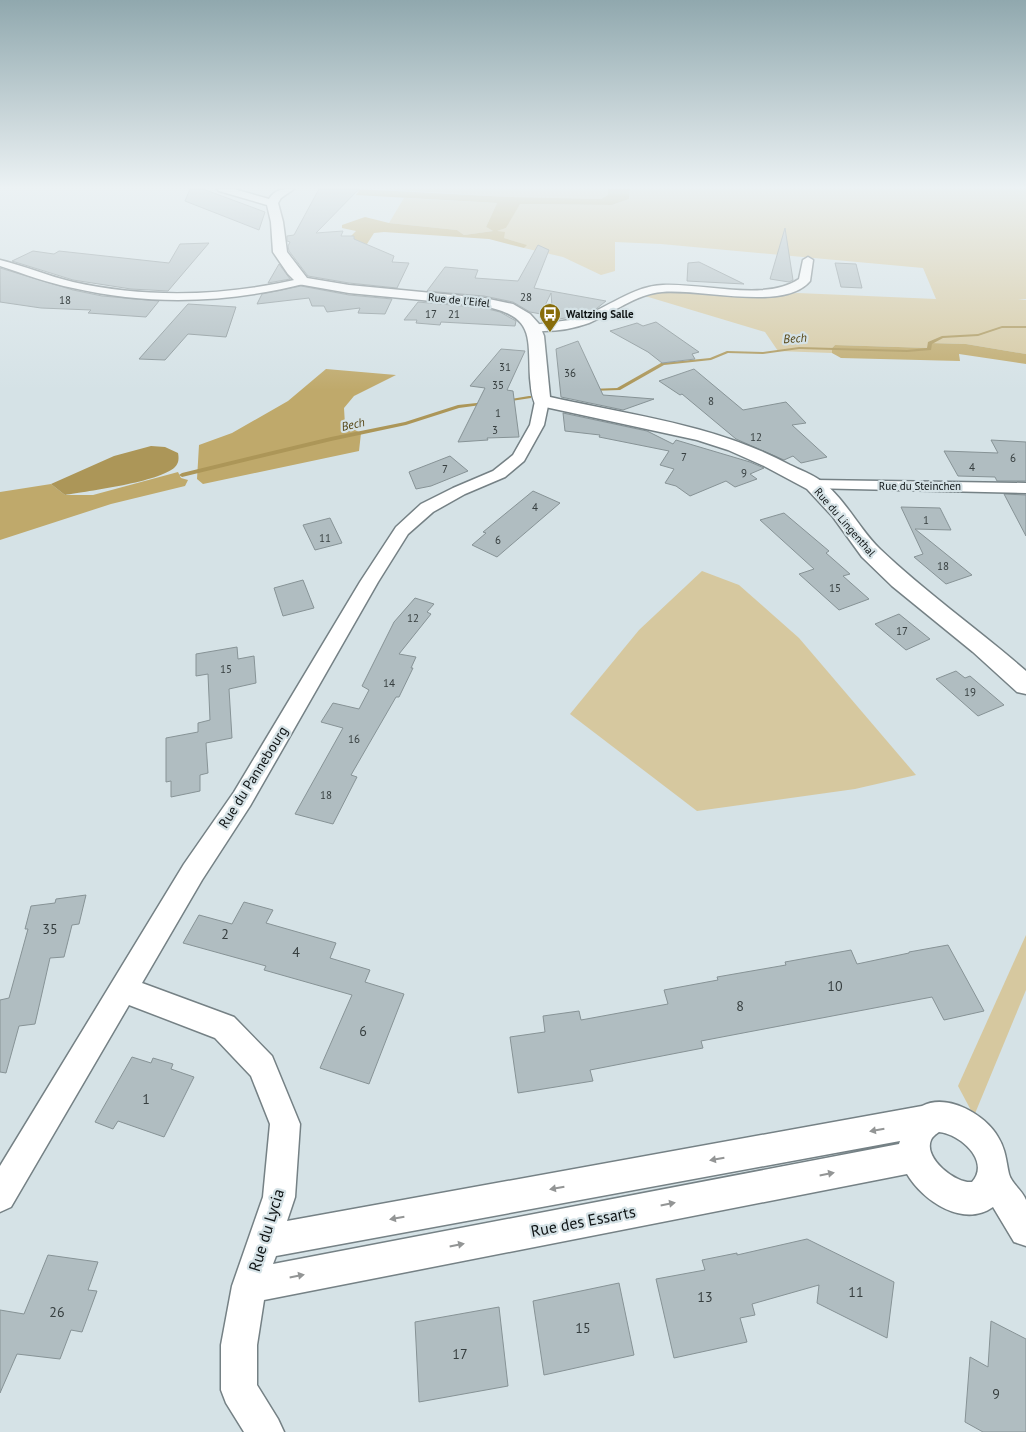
<svg xmlns="http://www.w3.org/2000/svg" width="1026" height="1432" font-family="'PT Sans',sans-serif">
  <rect width="100%" height="100%" fill="#d5e2e6"/>
  <g fill="#d6c89f">
    <polygon points="379,189 608,189 608,195 601,199 511,197"/>
    <polygon points="630,189 1026,189 1026,299 1018,300 1026,300 1026,354 966,344 931,343 929,348 835,345 832,348 832,353 778,351 765,332 645,296 663,291 683,290 749,296 798,293 936,299 923,268 661,244 615,242 615,271 601,275 563,257 524,248 526,245 504,238 496,231 506,228 519,204 612,205 629,199"/>
    <polygon points="404,198 497,203 486,227 493,231 464,235 457,230 389,223"/>
    <polygon points="702,571 739,585 799,638 916,775 855,789 697,811 570,714 639,630"/>
    <polygon points="1026,935 1026,990 974,1116 958,1086"/>
  </g>
  <g fill="#bfa96b">
    <polygon points="356,189 511,197 601,199 608,195 608,189 630,189 629,199 612,205 520,204 506,228 497,231 505,232 504,238 527,245 524,248 489,239 384,232 374,233 367,244 345,242 356,231 342,228 342,225 365,217 389,223 457,230 464,235 493,231 486,227 497,203 356,195 359,191"/>
    <polygon points="930,343 966,344 1026,354 1026,364 959,354 960,361 841,358 832,353 832,348 835,345 929,348"/>
    <polygon points="326,369 396,375 354,396 344,408 345,425 361,433 359,451 203,484 197,479 199,445 232,433 288,401"/>
    <polygon points="178,472 181,478 188,480 185,486 111,504 0,540 0,492 51,484 65,495 93,495"/>
  </g>
  <path fill="#ac9658" d="M151,446L165,447L178,453C179,458 179,463 175,467C160,482 88,491 65,495L51,484L114,456Z"/>
  <g fill="none" stroke-linecap="round" stroke-linejoin="round">
    <g fill="#ac9658" fill-rule="evenodd">
      <polygon points="1002,326 1026,326 1026,328 1002,328 978,336 943,338 932,344 931,350 907,352 799,349 763,354 728,353 711,360 664,365 620,390 590,391 588,390 590,389 617,388 661,363 710,358 727,351 763,352 799,347 907,350 927,348 928,342 942,336 978,334"/>
      <polygon points="529,396 531,396 531,398 505,402 503,401 505,400"/>
      <polygon points="486,402 488,403 488,404 459,408 406,425 331,441 182,477 179,475 182,473 331,437 405,422 458,405"/>
    </g>
  </g>
  <g fill="#b0bdc1" stroke="#879396">
    <polygon points="190,189 203,189 265,212 259,230 185,201"/>
    <polygon points="319,189 359,189 316,233 343,231 341,236 354,236 354,239 394,256 392,262 409,263 397,288 349,283 308,276 289,251 288,246 290,242 287,241 287,236 294,235"/>
    <polygon points="785,228 793,280 789,282 770,279"/>
    <polygon points="209,243 168,291 131,289 73,280 12,261 33,251 54,254 59,251 169,263 180,244"/>
    <polygon points="538,245 549,250 534,288 606,301 596,309 577,316 553,320 551,293 541,314 530,312 513,302 484,296 427,291 445,267 478,270 475,278 518,281"/>
    <polygon points="699,262 744,284 687,281 688,263"/>
    <polygon points="835,263 856,264 862,288 841,287"/>
    <polygon points="279,264 290,279 268,283"/>
    <polygon points="0,268 73,290 102,296 159,301 146,317 88,313 91,310 41,308 0,302"/>
    <polygon points="301,286 349,295 392,299 385,314 358,313 360,308 327,312 324,306 312,306 309,298 257,304 262,294"/>
    <polygon points="418,302 484,308 500,312 516,321 515,326 441,322 440,325 416,323 417,320 404,320"/>
    <polygon points="188,304 236,307 226,337 188,334 165,360 139,359"/>
    <polygon points="656,322 699,352 692,354 695,359 662,363 648,352 610,331 637,323 643,326"/>
    <polygon points="578,341 603,395 654,399 623,410 561,397 556,349"/>
    <polygon points="501,349 525,351 507,390 513,391 519,437 487,438 488,440 458,442 485,388 470,386"/>
    <polygon points="694,369 743,410 786,402 806,423 792,425 827,457 801,463 793,456 784,460 736,439 682,394 680,395 659,381"/>
    <polygon points="563,413 647,431 673,444 676,440 750,462 764,468 750,474 757,479 735,487 726,481 690,496 676,486 665,483 674,469 660,465 669,451 599,437 600,435 565,431"/>
    <polygon points="991,440 1026,442 1026,481 997,481 995,477 958,476 944,451 998,453"/>
    <polygon points="450,456 468,471 431,486 416,489 409,472"/>
    <polygon points="533,491 560,503 497,557 472,545 486,533 483,532"/>
    <polygon points="1004,494 1026,495 1026,536"/>
    <polygon points="901,507 940,508 951,530 915,529 972,575 946,584 914,557 923,554"/>
    <polygon points="784,513 829,551 826,553 850,574 843,576 869,599 839,610 799,574 814,569 760,520"/>
    <polygon points="330,518 342,543 315,550 303,525"/>
    <polygon points="303,580 314,608 283,616 274,588"/>
    <polygon points="415,598 434,604 427,612 431,614 399,654 416,657 411,668 413,668 399,697 396,697 351,775 357,777 333,824 295,814 343,728 321,722 333,703 359,709 369,690 362,686 394,622"/>
    <polygon points="899,614 930,639 906,650 875,624"/>
    <polygon points="237,647 238,659 254,656 256,683 229,689 232,738 206,743 208,773 200,775 200,791 171,797 171,781 166,782 166,738 198,732 198,723 210,720 208,674 196,676 196,654"/>
    <polygon points="956,671 965,678 970,676 1004,705 978,716 936,679"/>
    <polygon points="86,895 79,924 72,925 64,957 50,958 35,1024 19,1026 6,1073 0,1072 0,1000 9,998 28,929 25,929 31,906 55,903 56,899"/>
    <polygon points="244,902 273,910 266,923 336,943 330,958 370,970 365,982 404,994 369,1084 320,1068 352,995 264,970 266,966 183,943 199,915 232,924"/>
    <polygon points="948,945 984,1011 944,1020 932,997 701,1041 703,1048 590,1070 593,1081 518,1093 510,1037 545,1032 543,1016 579,1011 581,1020 668,1004 664,990 718,980 717,977 786,965 785,962 851,950 857,964 909,953 909,952"/>
    <polygon points="132,1057 151,1063 153,1058 173,1064 171,1069 194,1077 164,1137 118,1121 113,1129 95,1122"/>
    <polygon points="807,1239 894,1282 887,1338 817,1303 819,1285 752,1304 755,1315 740,1318 747,1342 674,1358 656,1279 705,1270 702,1260 737,1253 737,1255"/>
    <polygon points="48,1255 98,1262 88,1290 97,1291 82,1332 71,1330 60,1359 17,1354 0,1393 0,1310 24,1314"/>
    <polygon points="619,1283 634,1355 544,1375 533,1301"/>
    <polygon points="499,1307 508,1386 419,1402 415,1322"/>
    <polygon points="991,1321 1026,1339 1026,1432 983,1432 965,1422 970,1357 988,1367"/>
  </g>
  <g fill="none" stroke-linecap="round" stroke-linejoin="round">
    <g stroke="#758185" stroke-width="3">
      <g id="minor">
        <path d="M808,257L813,260L810,281C785,312 698,288 662,292C636,294 613,313 589,323C575,328 559,331 544,331C538,332 531,333 527,328C531,323 568,322 578,318C607,309 632,286 663,285C703,283 765,302 799,279L803,260Z"/>
        <path d="M0,260C25,266 48,276 73,282C149,299 228,296 303,278L309,281L307,283C230,303 151,306 73,288C48,283 24,274 0,266Z"/>
        <path d="M542,397L547,398L549,401L544,425L524,461L505,477L465,494L433,512L408,534L378,582L250,806L202,880L142,983L234,1017L272,1056L300,1124L295,1197L287,1221L922,1106C947,1093 985,1114 998,1137C1006,1150 1006,1161 1009,1174C1011,1183 1023,1191 1026,1200C1026,1210 1026,1235 1026,1246L1014,1242L993,1207C963,1228 923,1201 907,1174L264,1300L257,1345V1385L278,1419L284,1432H244L226,1403L221,1390V1345L232,1286L263,1197L270,1124L251,1076L215,1038L129,1005L11,1207L0,1212V1166L184,864L234,792L360,582L396,527L421,504L453,488L493,471L513,455L530,425L535,401L537,398ZM939,1132C960,1134 991,1161 972,1182C956,1184 923,1158 931,1140C932,1137 936,1134 939,1132ZM900,1141L899,1144L273,1264L276,1256Z"/>
        <polygon points="814,480 1026,483 1026,493 808,488 806,485 808,482"/>
      </g>
    </g>
    <g stroke="#758185" stroke-width="3">
      <path id="tertiary" d="M217,189H234L269,199C275,189 283,189 294,189L281,198L278,203L283,222L287,252L307,278L349,285L484,298L513,304L530,314L539,324L544,336L550,397C631,415 716,425 790,465C800,470 812,474 821,481C845,498 859,529 880,549C926,593 978,629 1026,671V694L1017,692L973,652L892,586L862,557L833,517L807,489L764,466L728,450L697,440L536,405C531,398 531,386 530,378C528,334 534,317 484,306L349,293L298,284L288,274L273,252L271,222L267,205L219,191Z"/>
    </g>
    <use href="#minor" fill="#fff" fill-rule="evenodd"/>
    <use href="#tertiary" fill="#fff" fill-rule="evenodd"/>
  </g>
  <defs><path id="oneway-solid" d="M-6-.8H1V-3.2L6.5 0L1 3.2V.8H-6Z" transform="scale(1.25)"/></defs>
  <g fill="#939595">
    <use href="#oneway-solid" transform="translate(877 1130) rotate(170)"/>
    <use href="#oneway-solid" transform="translate(717 1159) rotate(170)"/>
    <use href="#oneway-solid" transform="translate(827 1174) rotate(-11)"/>
    <use href="#oneway-solid" transform="translate(557 1188) rotate(170)"/>
    <use href="#oneway-solid" transform="translate(668 1204) rotate(-11)"/>
    <use href="#oneway-solid" transform="translate(397 1218) rotate(170)"/>
    <use href="#oneway-solid" transform="translate(457 1245) rotate(-11)"/>
    <use href="#oneway-solid" transform="translate(297 1276) rotate(-11)"/>
  </g>
  <linearGradient id="sky" x2="0" y2="1"><stop stop-color="#90a8ae"/><stop offset="0.48" stop-color="#ecf2f4"/><stop offset="1" stop-color="#ecf2f4" stop-opacity="0"/></linearGradient>
  <rect width="1026" height="390" fill="url(#sky)"/>
  <defs>
    <g id="bus-pin" transform="scale(1.125)"><path d="M0 17L-7.5 6A9.5 9.5 0 1 1 7.5 6Z" fill="#886d0b" stroke="#d5e2e6"/><path d="M-5-6H5V4H4V6H2V4H-2V6H-4V4H-5ZM-3.5-4V0h7V-4ZM-3.5 1.2v1.5H-2V1.2ZM2 1.2v1.5H3.5V1.2Z" fill="#fff"/></g>
  </defs>
  <g fill-rule="evenodd">
    <use href="#bus-pin" x="550" y="314"/>
  </g>
  <g text-anchor="middle" dominant-baseline="central" stroke-width="4.5" stroke-linejoin="round" paint-order="stroke">
    <g font-size="11" fill="#363e3f">
      <text x="526" y="297">28</text>
      <text x="65" y="300">18</text>
      <text x="431" y="314">17</text>
      <text x="454" y="314">21</text>
      <text x="505" y="367">31</text>
      <text x="570" y="373">36</text>
      <text x="498" y="385">35</text>
      <text x="711" y="401">8</text>
      <text x="498" y="413">1</text>
      <text x="495" y="430">3</text>
      <text x="756" y="437">12</text>
      <text x="684" y="457">7</text>
      <text x="1013" y="458">6</text>
      <text x="972" y="467">4</text>
      <text x="445" y="469">7</text>
      <text x="744" y="473">9</text>
      <text x="535" y="507">4</text>
      <text x="926" y="520">1</text>
      <text x="325" y="538">11</text>
      <text x="498" y="540">6</text>
      <text x="943" y="566">18</text>
      <text x="835" y="588">15</text>
      <text x="413" y="618">12</text>
      <text x="902" y="631">17</text>
      <text x="226" y="669">15</text>
      <text x="389" y="683">14</text>
      <text x="970" y="692">19</text>
      <text x="354" y="739">16</text>
      <text x="326" y="795">18</text>
    </g>
    <g font-size="11" fill="#0e1314" stroke="#d5e2e6">
      <text transform="translate(459 300) rotate(6)">Rue de l'Eifel</text>
      <text x="920" y="486">Rue du Steinchen</text>
      <text transform="translate(845 522) rotate(49)">Rue du Lingenthal</text>
    </g>
    <g font-size="11" font-weight="bold" fill="#0e1314" stroke="#d5e2e6" text-anchor="start">
      <text x="566" y="314">Waltzing Salle</text>
    </g>
    <g font-size="12" font-style="italic" fill="#554514" stroke="#d5e2e6">
      <text transform="translate(795 338) rotate(-4)">Bech</text>
      <text transform="translate(353 424) rotate(-13)">Bech</text>
    </g>
    <g font-size="14" fill="#0e1314" stroke="#d5e2e6">
      <text transform="translate(253 777) rotate(-58)">Rue du Pannebourg</text>
    </g>
    <g font-size="14" fill="#363e3f">
      <text x="50" y="929">35</text>
      <text x="225" y="934">2</text>
      <text x="296" y="952">4</text>
      <text x="835" y="986">10</text>
      <text x="740" y="1006">8</text>
      <text x="363" y="1031">6</text>
      <text x="146" y="1099">1</text>
      <text x="856" y="1292">11</text>
      <text x="705" y="1297">13</text>
      <text x="57" y="1312">26</text>
      <text x="583" y="1328">15</text>
      <text x="460" y="1354">17</text>
      <text x="996" y="1394">9</text>
    </g>
    <g font-size="16" fill="#0e1314" stroke="#d5e2e6">
      <text transform="translate(583 1221) rotate(-11)">Rue des Essarts</text>
      <text transform="translate(266 1230) rotate(-73)">Rue du Lycia</text>
    </g>
  </g>
</svg>
